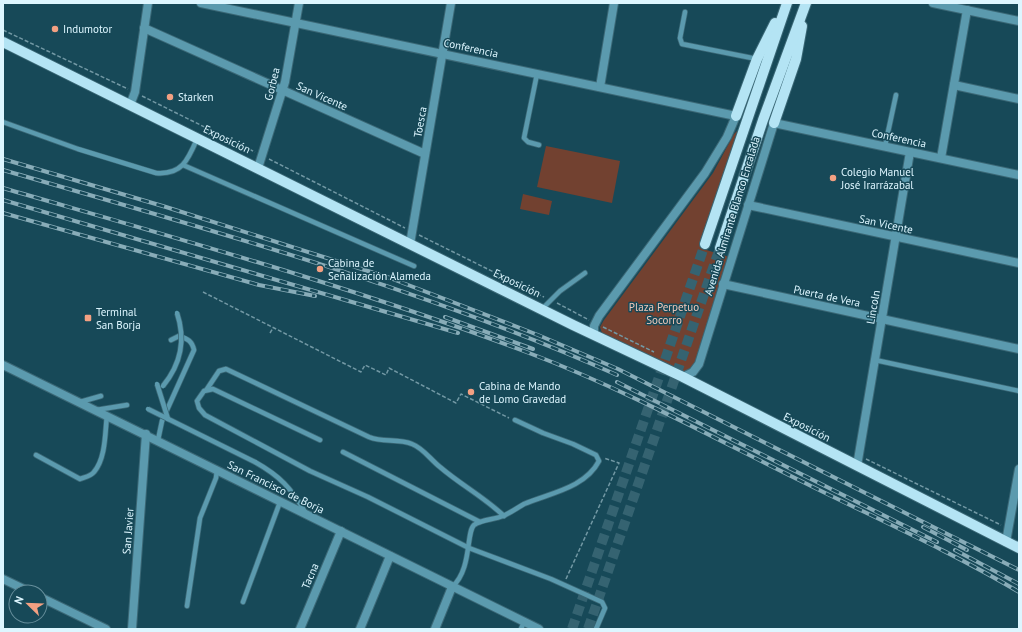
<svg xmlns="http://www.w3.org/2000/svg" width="1022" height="632" font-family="'PT Sans',sans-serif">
  <rect width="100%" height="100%" fill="#174958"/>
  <g fill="#724130">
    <polygon points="738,130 700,248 729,257 695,367 685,372 602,333 600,327 604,320 713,173 734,134"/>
    <polygon points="546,146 620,161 612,203 537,187"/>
    <polygon points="523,194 552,201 549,215 520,209"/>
  </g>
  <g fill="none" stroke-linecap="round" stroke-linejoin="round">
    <g stroke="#356371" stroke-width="10" stroke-dasharray="10 5" stroke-linecap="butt">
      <polyline points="572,629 705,244"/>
      <polyline points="588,629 720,248"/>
    </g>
    <g stroke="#3b6876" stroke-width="6">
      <g id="service">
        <polyline points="685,12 680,38 682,44 757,59"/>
        <polyline points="537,74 524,138 528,142 539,145"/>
        <path d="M3,122L78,149L156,173C182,175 188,160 197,139"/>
        <polyline points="885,146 896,95"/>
        <polyline points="183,165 414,266"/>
        <polyline points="542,309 560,291 585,273"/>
        <polyline points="875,360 1019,391"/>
        <path d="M207,389L219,371L226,369L369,437C383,443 398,438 412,444C423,448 430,459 440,467C461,485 484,497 504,516"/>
        <polyline points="80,402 101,396"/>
        <polyline points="96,410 127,405"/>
        <path d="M158,440L162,421L194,350C192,341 188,339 179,336L171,340"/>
        <polyline points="320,440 213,389 204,391 197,401 199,408 205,415 310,471 368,497 469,548 551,579 602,602 605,608 596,629"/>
        <polyline points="343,452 480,522"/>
        <path d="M36,455L80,479C85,477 91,476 94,472C106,458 105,432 107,415"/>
        <path d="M255,462C280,476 291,488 305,512"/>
        <path d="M452,587C472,570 466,532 474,525C482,519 493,520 503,516C510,513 517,508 524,504C550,493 585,488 599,461L596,455L573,444L543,433L515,420"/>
        <polyline points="243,602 280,502"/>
        <polyline points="187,606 200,518 216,478 217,470"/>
        <polyline points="521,629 524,622"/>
      </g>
    </g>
    <g stroke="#3b6876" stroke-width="10">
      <g id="minor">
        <polyline points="201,3 736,116"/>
        <polyline points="144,28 425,154"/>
        <polyline points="954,85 1019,99"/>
        <polyline points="600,87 614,3"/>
        <polyline points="130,105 135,92 148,3"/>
        <polyline points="941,158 967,10"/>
        <polyline points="748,205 1019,263"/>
        <polyline points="723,284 1019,349"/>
        <polyline points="857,466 910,152"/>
        <polyline points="1006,542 1019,469"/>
        <polyline points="3,579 30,592"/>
        <polyline points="40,597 106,629"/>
        <polyline points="132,629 146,434"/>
        <polyline points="300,629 341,531"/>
        <polyline points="360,629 390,556"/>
        <polyline points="435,629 452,587"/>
      </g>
    </g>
    <g stroke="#3b6876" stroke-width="10">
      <g id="tertiary">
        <polyline points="933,3 1019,21"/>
        <polyline points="258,168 285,82 299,3"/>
        <polyline points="410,244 451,3"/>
        <polyline points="594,335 594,326 599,316 705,173 727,137 736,116"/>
        <polyline points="3,365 539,629"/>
        <polyline points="683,377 693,372 699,364 774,123 1019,175"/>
      </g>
    </g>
    <g stroke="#3b6876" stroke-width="12">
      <g id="primary">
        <polyline points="3,42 573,325 683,377 1019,548"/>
        <polyline points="736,116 757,59 775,23"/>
        <polyline points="774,123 796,59 802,26"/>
        <polyline points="705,244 787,3"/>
        <polyline points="720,248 763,120 806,3"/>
      </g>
    </g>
    <g stroke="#7298a4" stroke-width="1.5" stroke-dasharray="4 2" stroke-linecap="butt">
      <polyline points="3,30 128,89"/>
      <polyline points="142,96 255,152"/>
      <polyline points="269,159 405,228"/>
      <polyline points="419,235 544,297"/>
      <polyline points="203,292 361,372 365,365 386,375 389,368 456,403 461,394 509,418"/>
      <polyline points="557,303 589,320"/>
      <polyline points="603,327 654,352"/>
      <polyline points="270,333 273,328"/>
      <polyline points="866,459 1001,525"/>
      <polyline points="566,579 619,463 604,458"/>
    </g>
    <use href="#service" stroke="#5b9aae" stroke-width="4.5"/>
    <use href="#minor" stroke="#5b9aae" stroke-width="8"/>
    <use href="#tertiary" stroke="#5b9aae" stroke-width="8"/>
    <use href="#primary" stroke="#b4e4f4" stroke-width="10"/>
    <g stroke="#88acb8" stroke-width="4">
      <g id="rail">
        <polyline points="3,159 166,207 390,278 538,335 618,369 1019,570"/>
        <path d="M3,170C210,230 419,287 617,375"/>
        <path d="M3,188C179,239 357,288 529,353C624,389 712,437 803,482C875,518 950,551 1019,592"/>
        <polyline points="3,200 458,333"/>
        <polyline points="3,213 259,285 315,296"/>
        <polyline points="445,317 533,349"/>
        <polyline points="617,382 937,542"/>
        <polyline points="923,527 967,550"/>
        <polyline points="955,550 1019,584"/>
      </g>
    </g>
    <use href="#rail" stroke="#174958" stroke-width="2.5" stroke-dasharray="8" stroke-linecap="butt"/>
    <g stroke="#3b6876" stroke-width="6" stroke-linecap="butt">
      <g id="service-bridge">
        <polyline points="157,384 168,419"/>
        <path d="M163,386C181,364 186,340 177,313"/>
        <polyline points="148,409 255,462"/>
      </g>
    </g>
    <use href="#service-bridge" stroke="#5b9aae" stroke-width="4.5"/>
  </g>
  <g fill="#f3a082" stroke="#174958" stroke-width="1.5">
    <circle cx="55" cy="29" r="4"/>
    <circle cx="170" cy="97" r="4"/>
    <circle cx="833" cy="178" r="4"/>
    <circle cx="320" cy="269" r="4"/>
    <rect x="84" y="314" width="8" height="8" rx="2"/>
    <circle cx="471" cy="392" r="4"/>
  </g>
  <g text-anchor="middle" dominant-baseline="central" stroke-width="3" stroke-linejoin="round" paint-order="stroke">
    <g font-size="11" fill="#ddf6ff" stroke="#174958" text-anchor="start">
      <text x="63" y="29">Indumotor</text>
      <text x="178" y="97">Starken</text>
      <text x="841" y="172">Colegio Manuel<tspan x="841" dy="13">José Irarrázabal</tspan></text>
      <text x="328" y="263">Cabina de<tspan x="328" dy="13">Señalización Alameda</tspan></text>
      <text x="96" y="312">Terminal<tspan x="96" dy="13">San Borja</tspan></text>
      <text x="479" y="386">Cabina de Mando<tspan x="479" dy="13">de Lomo Gravedad</tspan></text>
    </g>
    <g font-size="11" fill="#ddf6ff" stroke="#174958">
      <text transform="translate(471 48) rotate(12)">Conferencia</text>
      <text transform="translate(272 84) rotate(-76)">Gorbea</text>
      <text transform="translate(322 96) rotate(24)">San Vicente</text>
      <text transform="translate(420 122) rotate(-80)">Toesca</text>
      <text transform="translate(899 138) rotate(12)">Conferencia</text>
      <text transform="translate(227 139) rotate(26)">Exposición</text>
      <text transform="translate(732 216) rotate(-73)">Avenida Almirante Blanco Encalada</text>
      <text transform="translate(886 224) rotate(12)">San Vicente</text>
      <text transform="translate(517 283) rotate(26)">Exposición</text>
      <text transform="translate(827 296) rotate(12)">Puerta de Vera</text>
      <text transform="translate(873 307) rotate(-80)">Lincoln</text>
      <text transform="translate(807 427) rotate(27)">Exposición</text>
      <text transform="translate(276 487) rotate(26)">San Francisco de Borja</text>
      <text transform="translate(128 531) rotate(-86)">San Javier</text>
      <text transform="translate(310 576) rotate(-67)">Tacna</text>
    </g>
    <g font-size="11" fill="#f2c8b9" stroke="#174958">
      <text x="664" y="307">Plaza Perpetuo<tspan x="664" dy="13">Socorro</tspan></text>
    </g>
  </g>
  <rect width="1022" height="632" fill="none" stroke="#ddf6ff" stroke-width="8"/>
  <g transform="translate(28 604) rotate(293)"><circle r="19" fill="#174958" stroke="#668e9b"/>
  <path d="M0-3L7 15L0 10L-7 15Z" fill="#f3a082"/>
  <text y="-6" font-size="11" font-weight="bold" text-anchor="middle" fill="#ddf6ff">N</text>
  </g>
</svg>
